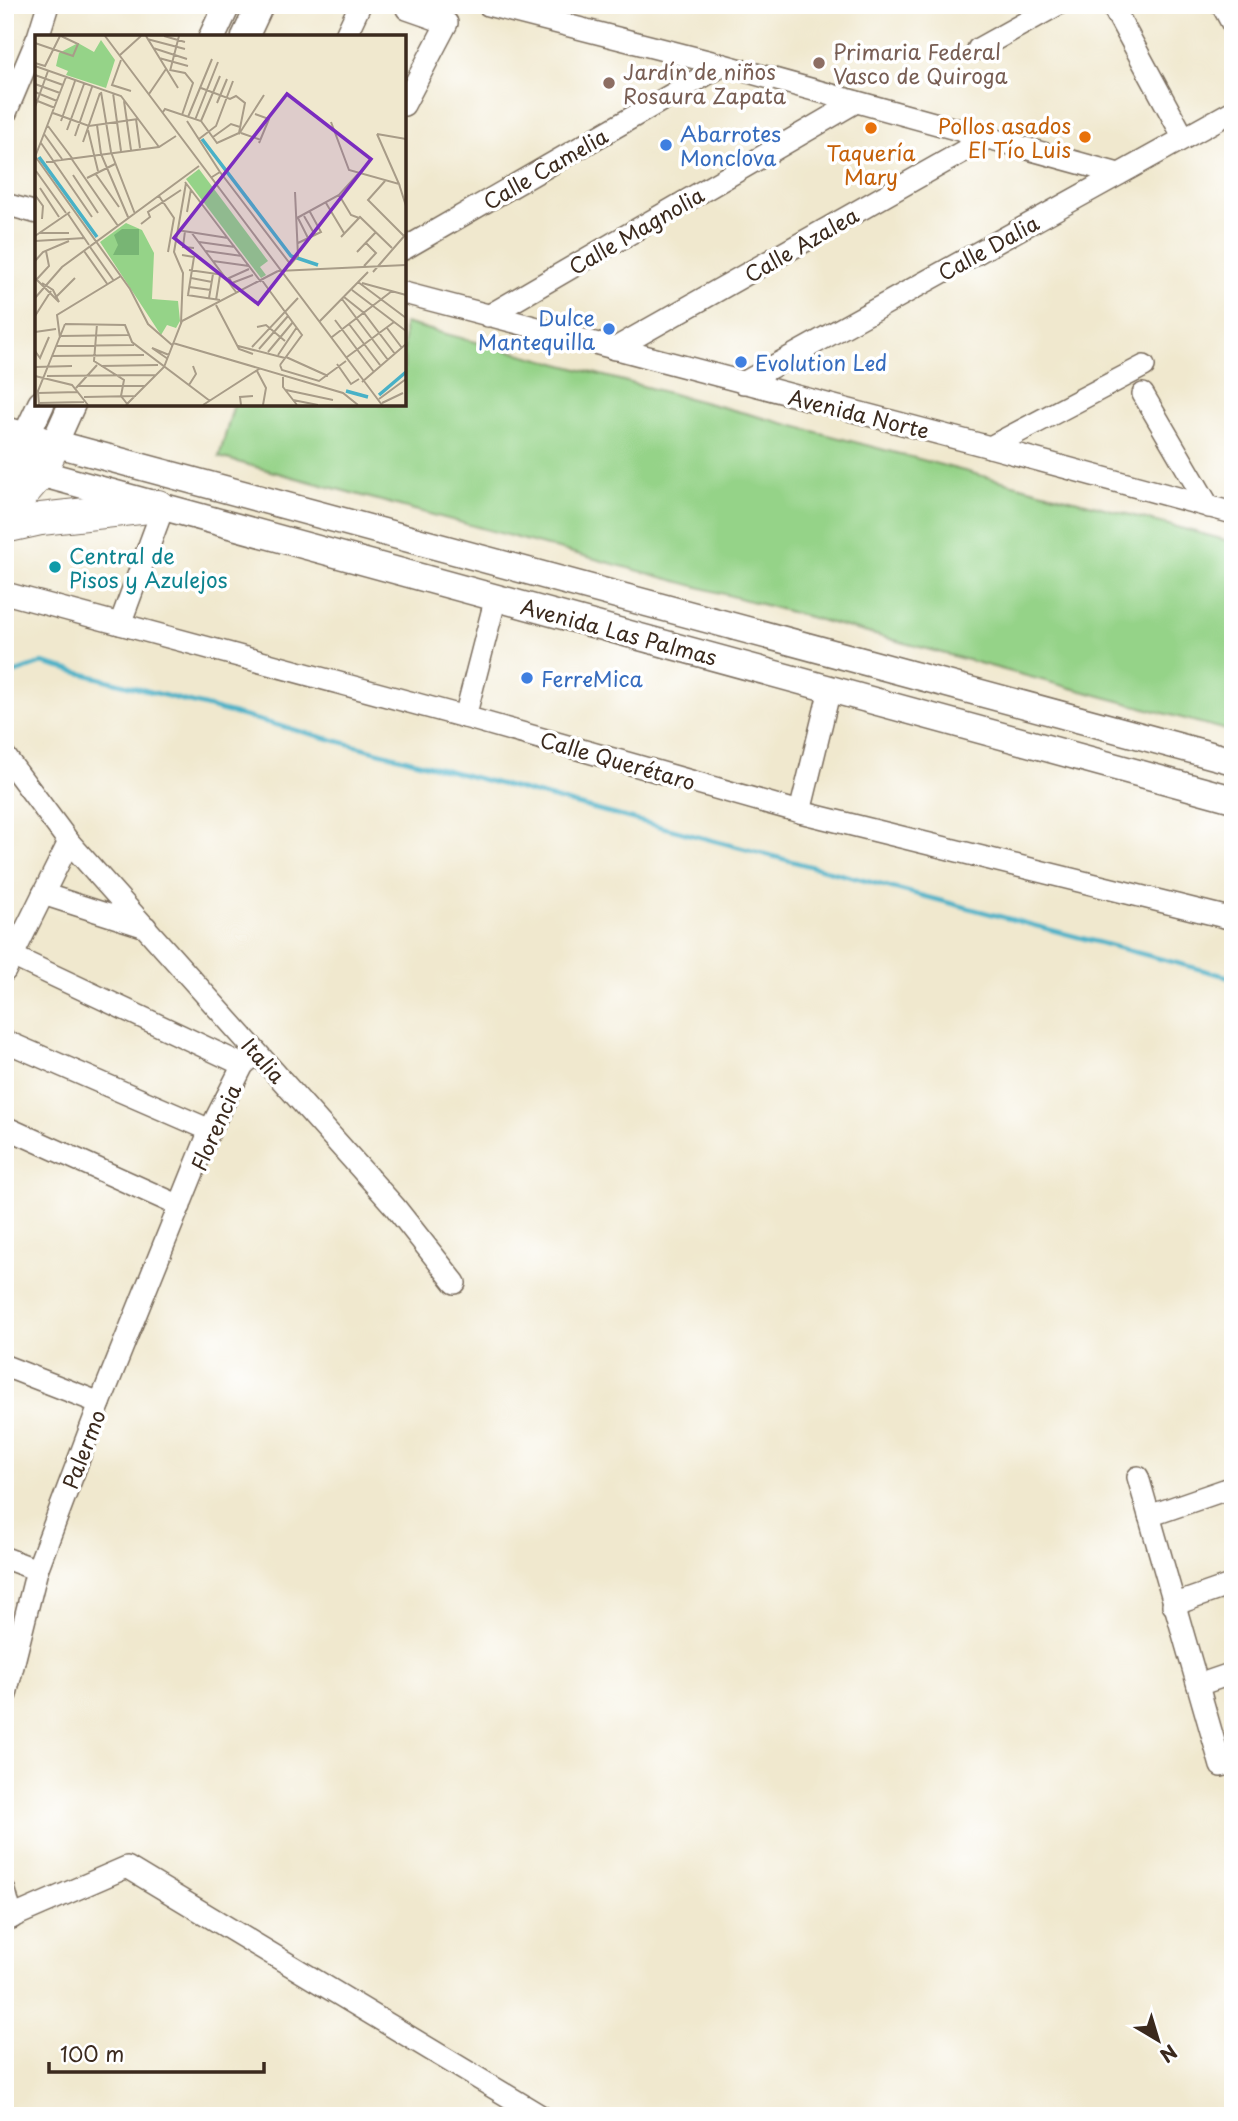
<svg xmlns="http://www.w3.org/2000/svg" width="1238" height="2121" font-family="'Playpen Sans',sans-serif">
  <rect width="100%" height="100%" fill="#fff"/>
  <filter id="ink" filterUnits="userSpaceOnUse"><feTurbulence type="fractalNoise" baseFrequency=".0143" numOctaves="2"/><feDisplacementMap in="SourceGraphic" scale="14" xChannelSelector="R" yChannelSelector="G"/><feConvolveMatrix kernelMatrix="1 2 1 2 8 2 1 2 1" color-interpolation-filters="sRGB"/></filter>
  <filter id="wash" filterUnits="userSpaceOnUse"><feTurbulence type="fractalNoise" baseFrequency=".00686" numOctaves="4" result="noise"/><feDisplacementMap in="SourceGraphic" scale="28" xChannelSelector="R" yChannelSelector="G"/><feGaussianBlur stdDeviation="1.57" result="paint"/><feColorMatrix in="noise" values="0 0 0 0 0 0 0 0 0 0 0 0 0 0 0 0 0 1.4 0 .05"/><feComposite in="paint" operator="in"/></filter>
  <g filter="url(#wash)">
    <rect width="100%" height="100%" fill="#f0e8ce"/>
    <polygon fill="#95d388" stroke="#687e53" stroke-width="2" points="404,323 1233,542 1233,732 219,457 234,404 404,404"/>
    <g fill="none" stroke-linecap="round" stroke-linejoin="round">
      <polyline stroke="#48b1c7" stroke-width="4.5" points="5,676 42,663 1233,978"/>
    </g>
  </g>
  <g filter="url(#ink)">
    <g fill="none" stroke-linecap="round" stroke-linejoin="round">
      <g stroke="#7a6c5c" stroke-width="24">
        <g id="minor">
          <polyline points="488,5 723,65 1119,174"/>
          <polyline points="1112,5 1184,138"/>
          <polyline points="1222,5 1233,25"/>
          <polyline points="38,37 48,5"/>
          <polyline points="345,37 360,5"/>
          <polyline points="978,49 1057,5"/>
          <polyline points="404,105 447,23 407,9 409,5"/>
          <polyline points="5,115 37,39"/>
          <polyline points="5,204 37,213"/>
          <polyline points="404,249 723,65"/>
          <polyline points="404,293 990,447 1233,513"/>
          <polyline points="488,316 856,102"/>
          <polyline points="614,349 987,138"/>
          <polyline points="743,383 1233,111"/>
          <polyline points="1143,394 1209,507"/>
          <polyline points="990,447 1144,366"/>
          <polyline points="5,593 465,717 800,812 1233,919"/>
          <polyline points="120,624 163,508"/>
          <polyline points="465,717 496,597"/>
          <polyline points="5,756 69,842 395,1207 455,1283"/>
          <polyline points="800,812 830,689"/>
          <polyline points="43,894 146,927"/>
          <polyline points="12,956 243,1065"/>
          <polyline points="5,971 69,842"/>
          <polyline points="5,1041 210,1130"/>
          <polyline points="5,1127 180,1206"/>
          <polyline points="5,1366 100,1403"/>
          <polyline points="1138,1477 1221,1766 1233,1762"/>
          <polyline points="1149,1516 1233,1487"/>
          <polyline points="5,1558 37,1570"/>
          <polyline points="1173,1605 1233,1584"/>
          <polyline points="1198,1685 1233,1673"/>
          <polyline points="5,1698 37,1570 100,1403 210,1130 243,1065 257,1053"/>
          <polyline points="5,1891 12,1918"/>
          <polyline points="5,1920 127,1867 541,2116"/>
        </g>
      </g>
      <g stroke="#7a6c5c" stroke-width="29">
        <g id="major">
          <polyline points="212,37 227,5"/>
          <polyline points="245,37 260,5"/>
          <polyline points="5,430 1233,761"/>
          <polyline points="26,436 41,404"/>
          <polyline points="54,444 72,404"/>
          <polyline points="21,468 1233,799"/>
        </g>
      </g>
      <g stroke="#7a6c5c" stroke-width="34">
        <g id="highway">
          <polyline points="5,475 13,466 26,436"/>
          <polyline points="5,514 40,473 54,444"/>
          <polyline points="5,527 41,519 158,506"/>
        </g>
      </g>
      <use href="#minor" stroke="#fff" stroke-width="21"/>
      <use href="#major" stroke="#fff" stroke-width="26"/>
      <use href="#highway" stroke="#fff" stroke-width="32"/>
    </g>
  </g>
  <g fill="#8d6e63" stroke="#fff" stroke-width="2.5">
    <circle cx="819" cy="63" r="7"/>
    <circle cx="609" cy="83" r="7"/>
  </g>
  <g fill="#e8710a" stroke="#fff" stroke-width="2.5">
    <circle cx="871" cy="128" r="7"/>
    <circle cx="1085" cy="137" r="7"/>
  </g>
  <g fill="#3f7fe0" stroke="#fff" stroke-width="2.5">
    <circle cx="666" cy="145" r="7"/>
    <circle cx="609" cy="329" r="7"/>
    <circle cx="741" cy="362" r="7"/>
    <circle cx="527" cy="678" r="7"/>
  </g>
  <circle fill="#0f9aa8" stroke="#fff" stroke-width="2.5" cx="55" cy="567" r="7"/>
  <g text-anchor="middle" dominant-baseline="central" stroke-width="7" stroke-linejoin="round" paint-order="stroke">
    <g font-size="21" fill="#785e54" stroke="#fff" text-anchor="start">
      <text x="833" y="51">Primaria Federal<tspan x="833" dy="24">Vasco de Quiroga</tspan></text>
      <text x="623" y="71">Jardín de niños<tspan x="623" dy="24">Rosaura Zapata</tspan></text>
    </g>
    <g font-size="21" fill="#c56008" stroke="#fff" text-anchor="end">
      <text x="1071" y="125">Pollos asados<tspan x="1071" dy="24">El Tío Luis</tspan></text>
      <text x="871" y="152" text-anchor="middle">Taquería<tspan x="871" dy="24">Mary</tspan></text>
    </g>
    <g font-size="21" fill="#366cbe" stroke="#fff" text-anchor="start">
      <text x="680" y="133">Abarrotes<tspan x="680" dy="24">Monclova</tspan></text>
      <text x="595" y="317" text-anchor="end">Dulce<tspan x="595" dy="24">Mantequilla</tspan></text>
      <text x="755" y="362">Evolution Led</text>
      <text x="541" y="678">FerreMica</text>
    </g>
    <g font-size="21" fill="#3b2a1e" stroke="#fff">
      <text transform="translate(545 168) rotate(-30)">Calle Camelia</text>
      <text transform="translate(636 230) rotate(-30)">Calle Magnolia</text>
      <text transform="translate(801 244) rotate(-30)">Calle Azalea</text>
      <text transform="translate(988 247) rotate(-29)">Calle Dalia</text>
      <text transform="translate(859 413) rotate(14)">Avenida Norte</text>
      <text transform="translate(619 631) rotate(15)">Avenida Las Palmas</text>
      <text transform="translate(618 760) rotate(16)">Calle Querétaro</text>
      <text transform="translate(264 1060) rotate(48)">Italia</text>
      <text transform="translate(215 1127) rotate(-66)">Florencia</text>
      <text transform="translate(83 1449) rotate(-69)">Palermo</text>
    </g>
    <g font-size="21" fill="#0d838f" stroke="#fff" text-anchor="start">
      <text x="69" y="555">Central de<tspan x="69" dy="24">Pisos y Azulejos</tspan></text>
    </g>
  </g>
  <g transform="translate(35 35)">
    <rect width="371" height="371" fill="#f0e8ce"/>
    <path d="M66,5L80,25L71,53L31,40L33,36L21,31L24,18L43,8L59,17ZM164,134L233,226L225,232L231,240L226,243L151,144ZM91,188L107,195L119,218L117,264L143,266L145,286L141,293L132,290L126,300L65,207Z" fill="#95d388"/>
    <path d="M87,194H104V220H78L83,210L79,200Z" fill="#78b574"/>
    <path fill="none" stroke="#48b1c7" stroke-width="3.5" d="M167,104L256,221L283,230M4,122L62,202M311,356L333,362M344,360L371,337"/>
    <path fill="none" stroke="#a89c88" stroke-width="2" d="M70,1L347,370M111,1L143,53M129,1L150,7M112,4L150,14M0,8L38,21L43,9L26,1M118,13L152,24M85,20L106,1M124,23L153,31M86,25L77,50L96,56M0,28L10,31L25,1M0,31L86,61L124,112M135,35L150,38L158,48L147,80M135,36L144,1M0,40L28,50M0,49L25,58M0,57L22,66M66,57L76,117L100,179M78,58L86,116M114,59L131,34M0,65L20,73M89,66L96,115M182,68L192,44M0,72L13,36M128,77L130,74L166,86L182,108L204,98L210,68L201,61L195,64L166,53M18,78L54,91L103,84M220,79L234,84L224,108M153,82L177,24M101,84L105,113M160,85L183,27M26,86L40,46M152,86L185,137M166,86L185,41M296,87L314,135L364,149L342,99M62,90L66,119L93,182M13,91L37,123M32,95L49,49M53,95L63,136M206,98L226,105M9,99L27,124M204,99L229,60M342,99L371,104M40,101L57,52M178,102L196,89L205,92M164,104L181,91L198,46M48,107L65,58M6,108L57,182M0,121L95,254L113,289L137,310M0,122L31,42M36,123L83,191M11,127L124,112L141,101M1,136L31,178M60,138L84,172M38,140L63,178M177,142L185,137L256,230M52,143L80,129M350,146L333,165L369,201M150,147L226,247M364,149L371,171M5,153L24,182M0,160L8,171L7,184M304,160L316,180L324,183M124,161L139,183L133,217M291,168L309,198M152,177L156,154M33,179L54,210M269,181L280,200M262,183L304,160L324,138M263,183L273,203M106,189L115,182L113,177L146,155M142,195L193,203M150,196L148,212L159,213M156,197L201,257M6,198H34M0,201L35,177M306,202L325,182L357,213M0,206L50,203M164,207L200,212M263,208L286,197L275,177M55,212L79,246M49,216L73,250M171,216L207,221M322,217L341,197M147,220L159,222L153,260M0,226L8,217L34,206M178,226L214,231M254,231L263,221L260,157M329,231L341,218L331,208M154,235L189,240M243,236L371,230M338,237L371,199M0,243L24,267L18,255L7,248M156,243L177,247M2,244L14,231L11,216M226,244L267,300L245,330M196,246L194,243L214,234M323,247L371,283M197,248L218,240M327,248L371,260M154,252L176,255M317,255L371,296M152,260L185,265M309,262L329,278L360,319M0,263L27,232L164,131M20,263L40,243M174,263L178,239M307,264L353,325M181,265L185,240M181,270L204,314L218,319M0,281L16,256M300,285L339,337M285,286L333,237M146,288L148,238L139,217L151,148M30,289L90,290L97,307L175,366M62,289L59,326L89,345L86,361L93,370M314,289L345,330M222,292L231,290L250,306M352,293L367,313M0,297L21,294M26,301L93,300M297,302L357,256M25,303L22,280L86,241M138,308L308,358L323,370M22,311L99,310M203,311L250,323M217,312L263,263M224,314L253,281M0,316L5,323L14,302M233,317L258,287M243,320L262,292M17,321L109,320M251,322L293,341M312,322L359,287M133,324L117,313L134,320M302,329L316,349L324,344M245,330L247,335L284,346L311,326M66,331L123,330M0,332L37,331M222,336L231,353L228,370M248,340V352L262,370M0,341L37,350L53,370M12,341L121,340M327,347L371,309M154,350L161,339L158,331M42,351H111M41,353L62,330M251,355L298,365M3,358L43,357M49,362L101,361M344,364L371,344M258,365L283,370M3,368L49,367M347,368L368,358M4,370L3,356L30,289M91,370L129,332L147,286L243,236M168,370L224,334M206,370L205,362L218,361"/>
    <path fill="#7b2cbf" fill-opacity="0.15" stroke="#7b2cbf" stroke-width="3.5" d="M252,59L336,124L223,269L139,203Z"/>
    <rect width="371" height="371" fill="none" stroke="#3b2a1e" stroke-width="3.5"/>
  </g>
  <rect width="1238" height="2121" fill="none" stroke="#fff" stroke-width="28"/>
  <g transform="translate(1158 2040) rotate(142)" stroke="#ffffff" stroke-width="5" paint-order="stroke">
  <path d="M0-5L12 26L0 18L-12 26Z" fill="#3b2a1e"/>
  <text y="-10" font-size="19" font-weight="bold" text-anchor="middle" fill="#3b2a1e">N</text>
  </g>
  <path d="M49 2062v10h215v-10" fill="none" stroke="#3b2a1e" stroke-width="3.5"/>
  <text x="60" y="2062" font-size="21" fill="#3b2a1e" stroke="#ffffff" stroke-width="5" paint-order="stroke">100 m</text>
</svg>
